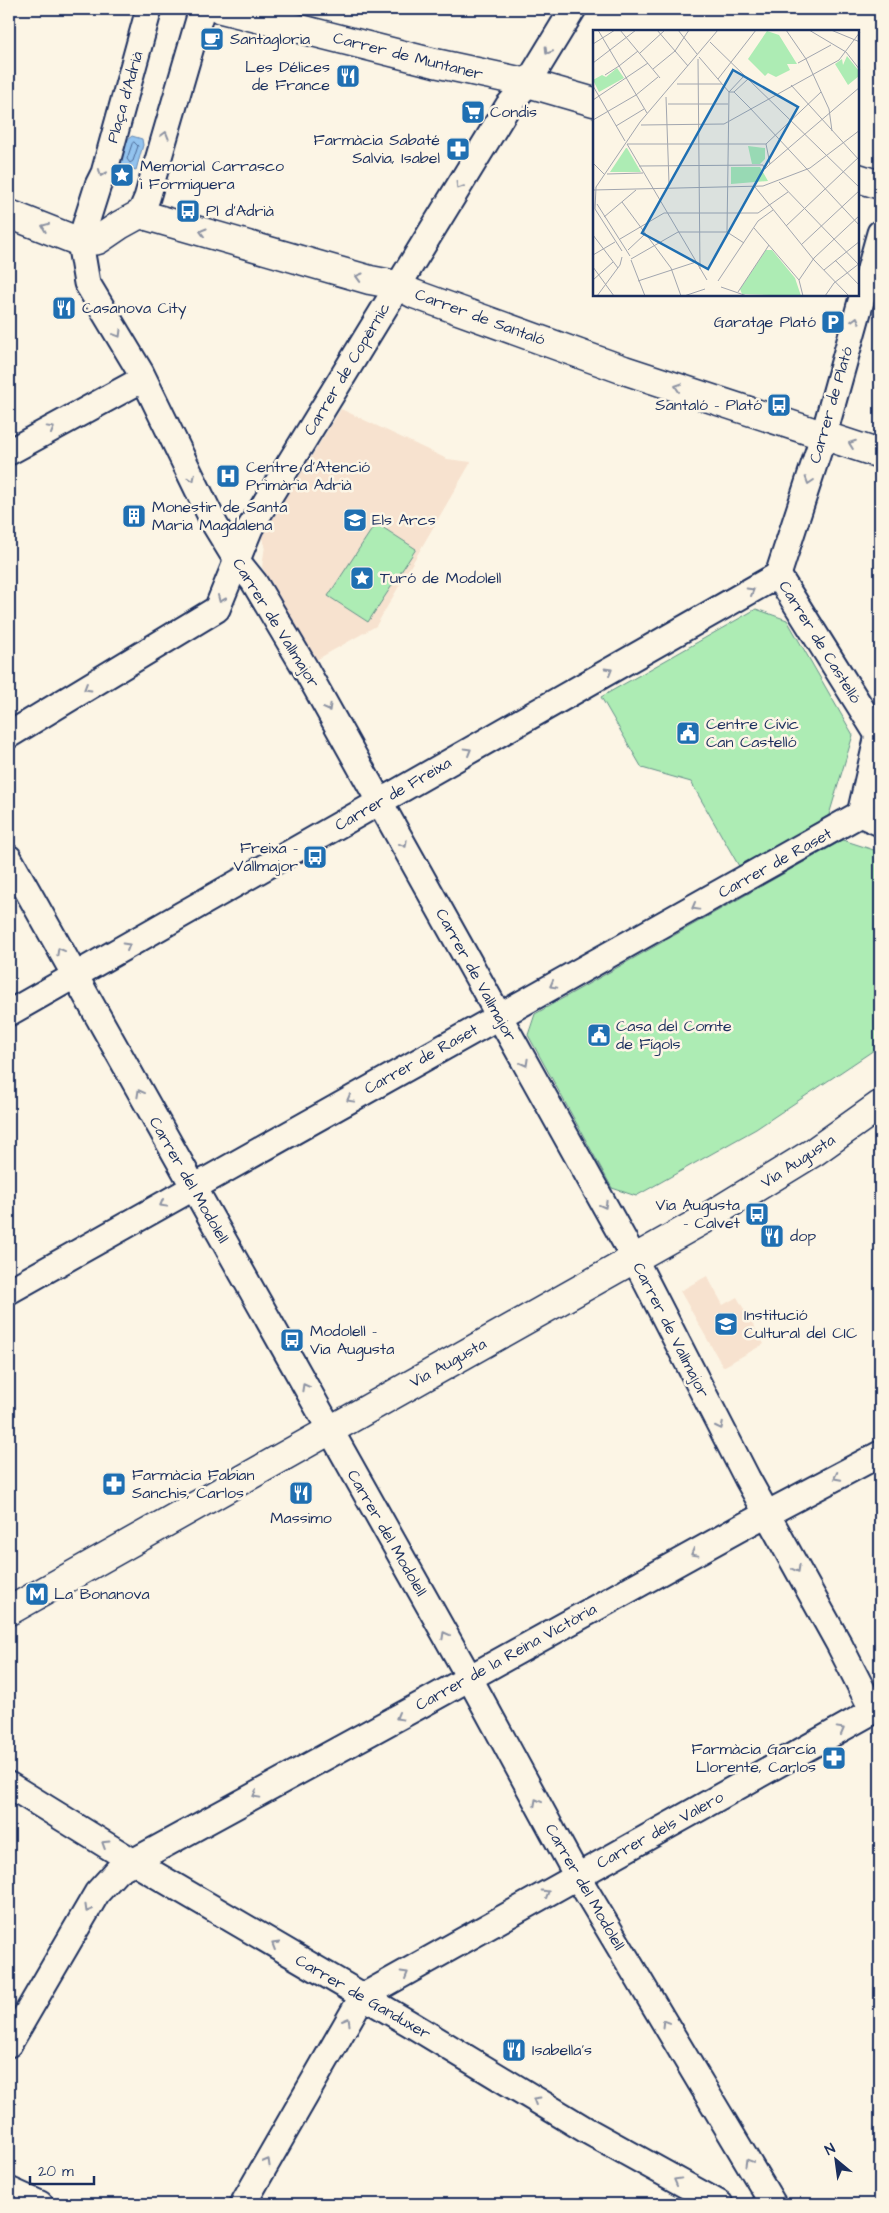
<svg xmlns="http://www.w3.org/2000/svg" width="889" height="2213" font-family="'Architects Daughter',sans-serif">
  <rect width="100%" height="100%" fill="#fcf5e5"/>
  <filter id="ink" filterUnits="userSpaceOnUse"><feTurbulence type="fractalNoise" baseFrequency=".02" numOctaves="2"/><feDisplacementMap in="SourceGraphic" scale="10" xChannelSelector="R" yChannelSelector="G"/><feConvolveMatrix kernelMatrix="1 2 1 2 8 2 1 2 1" color-interpolation-filters="sRGB"/></filter>
  <g filter="url(#ink)">
    <g fill="#f7e2cf">
      <polygon points="341,409 447,459 471,462 376,626 316,660 262,567 265,545 261,537"/>
      <polygon points="707,1276 723,1305 737,1297 764,1344 723,1367 680,1291"/>
    </g>
    <g fill="#adecb4" stroke="#648e89">
      <polygon points="376,523 416,549 368,622 328,596"/>
      <polygon points="756,609 787,620 853,735 829,815 740,868 691,782 642,768 601,697"/>
      <polygon points="843,840 880,852 880,1046 756,1129 636,1196 612,1188 528,1035 535,1014"/>
    </g>
    <polygon fill="#93c3ee" stroke="#6388b4" points="132,136 142,139 143,145 136,170 120,165 127,140"/>
    <g fill="none" stroke-linecap="round" stroke-linejoin="round">
      <polygon stroke="#4b6a98" stroke-width="1" points="134,142 138,146 133,161 130,163 127,159 132,144"/>
      <g stroke="#1b2f5e" stroke-width="29">
        <g id="minor">
          <polyline points="149,9 104,173 98,185 80,242 87,283 141,373 215,525 237,561 254,582 305,668 634,1258 747,1478 839,1644 873,1711"/>
          <polyline points="140,214 147,198 202,9"/>
          <polyline points="9,452 143,379"/>
          <polyline points="778,575 824,434 880,233"/>
          <polyline points="778,575 878,735"/>
          <polyline points="9,735 217,609 250,528 508,106 528,83 573,9"/>
          <polyline points="860,814 878,735"/>
          <polyline points="860,814 880,823"/>
          <polyline points="9,858 469,1677 577,1876 773,2204"/>
          <polyline points="9,1013 778,575"/>
          <polyline points="9,1291 860,814"/>
          <polyline points="9,1785 132,1861 409,2023 586,2130 720,2204"/>
          <polyline points="362,1997 873,1711 880,1712"/>
          <polyline points="9,2044 97,1893 118,1870 426,1702 742,1527 880,1454"/>
          <polyline points="9,2190 40,2204"/>
          <polyline points="243,2204 362,1997"/>
        </g>
      </g>
      <g stroke="#1b2f5e" stroke-width="31">
        <g id="tertiary">
          <polyline points="221,9 435,63 528,83 594,102"/>
          <polyline points="858,178 880,185"/>
          <polyline points="9,214 80,242 98,240 120,225 140,214 370,280 397,285 414,294 624,370 880,454"/>
        </g>
      </g>
      <g stroke="#1b2f5e" stroke-width="31">
        <polyline id="secondary" points="9,1611 703,1220 814,1152 880,1105"/>
      </g>
      <use href="#minor" stroke="#fcf5e5" stroke-width="25"/>
      <use href="#tertiary" stroke="#fcf5e5" stroke-width="28"/>
      <use href="#secondary" stroke="#fcf5e5" stroke-width="28"/>
    </g>
    <defs><path id="oneway-chevron" d="M-2-3.5L2.5 0L-2 3.5" fill="none" stroke-width="1.6" stroke-linecap="round" stroke-linejoin="round" transform="scale(1.25)"/></defs>
    <g stroke="#8c92a2">
      <use href="#oneway-chevron" transform="translate(548 51) rotate(122)"/>
      <use href="#oneway-chevron" transform="translate(165 135) rotate(-74)"/>
      <use href="#oneway-chevron" transform="translate(102 173) rotate(112)"/>
      <use href="#oneway-chevron" transform="translate(459 186) rotate(122)"/>
      <use href="#oneway-chevron" transform="translate(45 227) rotate(-158)"/>
      <use href="#oneway-chevron" transform="translate(203 232) rotate(-164)"/>
      <use href="#oneway-chevron" transform="translate(359 277) rotate(-164)"/>
      <use href="#oneway-chevron" transform="translate(856 320) rotate(-74)"/>
      <use href="#oneway-chevron" transform="translate(118 334) rotate(59)"/>
      <use href="#oneway-chevron" transform="translate(678 387) rotate(-162)"/>
      <use href="#oneway-chevron" transform="translate(51 429) rotate(-29)"/>
      <use href="#oneway-chevron" transform="translate(852 444) rotate(-160)"/>
      <use href="#oneway-chevron" transform="translate(192 478) rotate(64)"/>
      <use href="#oneway-chevron" transform="translate(809 481) rotate(108)"/>
      <use href="#oneway-chevron" transform="translate(751 591) rotate(-30)"/>
      <use href="#oneway-chevron" transform="translate(221 599) rotate(114)"/>
      <use href="#oneway-chevron" transform="translate(609 671) rotate(-30)"/>
      <use href="#oneway-chevron" transform="translate(87 688) rotate(149)"/>
      <use href="#oneway-chevron" transform="translate(328 708) rotate(61)"/>
      <use href="#oneway-chevron" transform="translate(468 751) rotate(-30)"/>
      <use href="#oneway-chevron" transform="translate(404 844) rotate(61)"/>
      <use href="#oneway-chevron" transform="translate(695 907) rotate(151)"/>
      <use href="#oneway-chevron" transform="translate(127 946) rotate(-30)"/>
      <use href="#oneway-chevron" transform="translate(60 951) rotate(-119)"/>
      <use href="#oneway-chevron" transform="translate(553 985) rotate(151)"/>
      <use href="#oneway-chevron" transform="translate(525 1063) rotate(61)"/>
      <use href="#oneway-chevron" transform="translate(140 1093) rotate(-119)"/>
      <use href="#oneway-chevron" transform="translate(350 1099) rotate(151)"/>
      <use href="#oneway-chevron" transform="translate(163 1204) rotate(151)"/>
      <use href="#oneway-chevron" transform="translate(604 1205) rotate(61)"/>
      <use href="#oneway-chevron" transform="translate(305 1387) rotate(-119)"/>
      <use href="#oneway-chevron" transform="translate(720 1426) rotate(63)"/>
      <use href="#oneway-chevron" transform="translate(837 1477) rotate(153)"/>
      <use href="#oneway-chevron" transform="translate(694 1553) rotate(151)"/>
      <use href="#oneway-chevron" transform="translate(797 1569) rotate(61)"/>
      <use href="#oneway-chevron" transform="translate(445 1635) rotate(-119)"/>
      <use href="#oneway-chevron" transform="translate(399 1717) rotate(151)"/>
      <use href="#oneway-chevron" transform="translate(841 1730) rotate(-29)"/>
      <use href="#oneway-chevron" transform="translate(256 1795) rotate(151)"/>
      <use href="#oneway-chevron" transform="translate(537 1802) rotate(-118)"/>
      <use href="#oneway-chevron" transform="translate(105 1844) rotate(-148)"/>
      <use href="#oneway-chevron" transform="translate(546 1893) rotate(-30)"/>
      <use href="#oneway-chevron" transform="translate(88 1909) rotate(120)"/>
      <use href="#oneway-chevron" transform="translate(275 1945) rotate(-149)"/>
      <use href="#oneway-chevron" transform="translate(405 1974) rotate(-30)"/>
      <use href="#oneway-chevron" transform="translate(347 2021) rotate(-60)"/>
      <use href="#oneway-chevron" transform="translate(665 2023) rotate(-121)"/>
      <use href="#oneway-chevron" transform="translate(536 2100) rotate(-149)"/>
      <use href="#oneway-chevron" transform="translate(267 2162) rotate(-60)"/>
      <use href="#oneway-chevron" transform="translate(748 2162) rotate(-121)"/>
      <use href="#oneway-chevron" transform="translate(677 2181) rotate(-151)"/>
    </g>
  </g>
  <defs>
    <g id="cafe-square" transform="scale(1.25)"><rect x="-9" y="-9" width="18" height="18" rx="4" fill="#1f6fb2" stroke="#fcf5e5"/><path d="M-5.5-4.5H6V0H3Q3 3.5 0 3.5H-2.5Q-5.5 3.5-5.5 0ZM3-3.2v2h1.7v-2ZM-6 4.5H4V6H-6Z" fill="#fff"/></g>
    <g id="restaurant-square" transform="scale(1.25)"><rect x="-9" y="-9" width="18" height="18" rx="4" fill="#1f6fb2" stroke="#fcf5e5"/><path d="M-5-6h1v4h1v-4h1v4h1v-4h1v5L-1.5 .5V6h-2V.5L-5-1ZM5-6V6H3V1.5H1.5Q1.5-4 5-6Z" fill="#fff"/></g>
    <g id="supermarket-square" transform="scale(1.25)"><rect x="-9" y="-9" width="18" height="18" rx="4" fill="#1f6fb2" stroke="#fcf5e5"/><path d="M-6-5.5h2.5l.6 2H6L4.5 2H-2.5L-4.4-4H-6ZM-1.5 3.2a1.3 1.3 0 1 0 .1 0ZM3 3.2a1.3 1.3 0 1 0 .1 0Z" fill="#fff"/></g>
    <g id="pharmacy-square" transform="scale(1.25)"><rect x="-9" y="-9" width="18" height="18" rx="4" fill="#1f6fb2" stroke="#fcf5e5"/><path d="M-2-6h4v4h4v4h-4v4h-4v-4h-4v-4h4Z" fill="#fff"/></g>
    <g id="sight-square" transform="scale(1.25)"><rect x="-9" y="-9" width="18" height="18" rx="4" fill="#1f6fb2" stroke="#fcf5e5"/><path d="M0-6L1.8-2.2L6-1.7L2.9 1.2L3.7 5.4L0 3.3L-3.7 5.4L-2.9 1.2L-6-1.7L-1.8-2.2Z" fill="#fff"/></g>
    <g id="bus-square" transform="scale(1.25)"><rect x="-9" y="-9" width="18" height="18" rx="4" fill="#1f6fb2" stroke="#fcf5e5"/><path d="M-5-6H5V4H4V6H2V4H-2V6H-4V4H-5ZM-3.5-4V0h7V-4ZM-3.5 1.2v1.5H-2V1.2ZM2 1.2v1.5H3.5V1.2Z" fill="#fff"/></g>
    <g id="parking-square" transform="scale(1.25)"><rect x="-9" y="-9" width="18" height="18" rx="4" fill="#1f6fb2" stroke="#fcf5e5"/><path d="M-3.5-5.5H1a3.5 3.5 0 0 1 0 7H-1V5.5H-3.5ZM-1-3.4V-.6H.8a1.4 1.4 0 0 0 0-2.8Z" fill="#fff"/></g>
    <g id="hospital-square" transform="scale(1.25)"><rect x="-9" y="-9" width="18" height="18" rx="4" fill="#1f6fb2" stroke="#fcf5e5"/><path d="M-5-5h3v3.5h4V-5h3V5h-3V1.5h-4V5h-3Z" fill="#fff"/></g>
    <g id="building-square" transform="scale(1.25)"><rect x="-9" y="-9" width="18" height="18" rx="4" fill="#1f6fb2" stroke="#fcf5e5"/><path d="M-4-6H4V6H1V3H-1V6H-4ZM-2.5-4.3h1.7v1.8h-1.7ZM.8-4.3h1.7v1.8H.8ZM-2.5-1h1.7V.8h-1.7ZM.8-1h1.7V.8H.8Z" fill="#fff"/></g>
    <g id="school-square" transform="scale(1.25)"><rect x="-9" y="-9" width="18" height="18" rx="4" fill="#1f6fb2" stroke="#fcf5e5"/><path d="M0-5L7-2L0 1L-7-2ZM-4 1L0 2.5L4 1V4Q0 6-4 4Z" fill="#fff"/></g>
    <g id="civic-square" transform="scale(1.25)"><rect x="-9" y="-9" width="18" height="18" rx="4" fill="#1f6fb2" stroke="#fcf5e5"/><path d="M-.6-6.5H3V-4.5H.6V-3L4-1V1h2V6H-6V1h2V-1L-.6-3ZM-1.2 2.5V6h2.4V2.5Z" fill="#fff"/></g>
    <g id="metro-square" transform="scale(1.25)"><rect x="-9" y="-9" width="18" height="18" rx="4" fill="#1f6fb2" stroke="#fcf5e5"/><path d="M-5.5 5V-5H-3L0 0L3-5H5.5V5H3V-.5L0 4L-3-.5V5Z" fill="#fff"/></g>
  </defs>
  <g fill-rule="evenodd">
    <use href="#cafe-square" x="212" y="39"/>
    <use href="#restaurant-square" x="348" y="76"/>
    <use href="#supermarket-square" x="473" y="112"/>
    <use href="#pharmacy-square" x="458" y="149"/>
    <use href="#sight-square" x="122" y="175"/>
    <use href="#bus-square" x="188" y="211"/>
    <use href="#restaurant-square" x="64" y="308"/>
    <use href="#parking-square" x="833" y="322"/>
    <use href="#bus-square" x="779" y="405"/>
    <use href="#hospital-square" x="228" y="476"/>
    <use href="#building-square" x="134" y="516"/>
    <use href="#school-square" x="355" y="520"/>
    <use href="#sight-square" x="362" y="578"/>
    <use href="#civic-square" x="688" y="733"/>
    <use href="#bus-square" x="315" y="857"/>
    <use href="#civic-square" x="599" y="1035"/>
    <use href="#bus-square" x="757" y="1214"/>
    <use href="#restaurant-square" x="772" y="1236"/>
    <use href="#school-square" x="726" y="1324"/>
    <use href="#bus-square" x="292" y="1340"/>
    <use href="#pharmacy-square" x="114" y="1484"/>
    <use href="#restaurant-square" x="301" y="1493"/>
    <use href="#metro-square" x="37" y="1594"/>
    <use href="#pharmacy-square" x="834" y="1758"/>
    <use href="#restaurant-square" x="514" y="2050"/>
  </g>
  <g text-anchor="middle" dominant-baseline="central" stroke-width="5" stroke-linejoin="round" paint-order="stroke">
    <g font-size="16" fill="#1b2f5e" stroke="#fcf5e5" text-anchor="start">
      <text x="230" y="39">Santagloria</text>
      <text x="330" y="67" text-anchor="end">Les Délices<tspan x="330" dy="18">de France</tspan></text>
      <text x="490" y="112">Condis</text>
      <text x="440" y="140" text-anchor="end">Farmàcia Sabaté<tspan x="440" dy="18">Salvia, Isabel</tspan></text>
      <text x="140" y="166">Memorial Carrasco<tspan x="140" dy="18">i Formiguera</tspan></text>
      <text x="206" y="211">Pl d'Adrià</text>
      <text x="82" y="308">Casanova City</text>
      <text x="816" y="322" text-anchor="end">Garatge Plató</text>
      <text x="762" y="405" text-anchor="end">Santaló - Plató</text>
      <text x="246" y="467">Centre d'Atenció<tspan x="246" dy="18">Primària Adrià</tspan></text>
      <text x="152" y="507">Monestir de Santa<tspan x="152" dy="18">Maria Magdalena</tspan></text>
      <text x="372" y="520">Els Arcs</text>
      <text x="380" y="578">Turó de Modolell</text>
      <text x="706" y="724">Centre Cívic<tspan x="706" dy="18">Can Castelló</tspan></text>
      <text x="298" y="848" text-anchor="end">Freixa -<tspan x="298" dy="18">Vallmajor</tspan></text>
      <text x="616" y="1026">Casa del Comte<tspan x="616" dy="18">de Fígols</tspan></text>
      <text x="740" y="1205" text-anchor="end">Via Augusta<tspan x="740" dy="18">- Calvet</tspan></text>
      <text x="790" y="1236">dop</text>
      <text x="744" y="1315">Institució<tspan x="744" dy="18">Cultural del CIC</tspan></text>
      <text x="310" y="1331">Modolell -<tspan x="310" dy="18">Via Augusta</tspan></text>
      <text x="132" y="1475">Farmàcia Fabian<tspan x="132" dy="18">Sanchis, Carlos</tspan></text>
      <text x="301" y="1518" text-anchor="middle">Massimo</text>
      <text x="54" y="1594">La Bonanova</text>
      <text x="816" y="1749" text-anchor="end">Farmàcia García<tspan x="816" dy="18">Llorente, Carlos</tspan></text>
      <text x="532" y="2050">Isabella's</text>
    </g>
    <g font-size="16" fill="#1b2f5e" stroke="#fcf5e5">
      <text transform="translate(408 56) rotate(14)">Carrer de Muntaner</text>
      <text transform="translate(125 97) rotate(-74)">Plaça d'Adrià</text>
      <text transform="translate(480 317) rotate(20)">Carrer de Santaló</text>
      <text transform="translate(347 369) rotate(-59)">Carrer de Copèrnic</text>
      <text transform="translate(831 405) rotate(-74)">Carrer de Plató</text>
      <text transform="translate(276 623) rotate(58)">Carrer de Vallmajor</text>
      <text transform="translate(820 642) rotate(58)">Carrer de Castelló</text>
      <text transform="translate(393 794) rotate(-30)">Carrer de Freixa</text>
      <text transform="translate(775 863) rotate(-29)">Carrer de Raset</text>
      <text transform="translate(476 975) rotate(61)">Carrer de Vallmajor</text>
      <text transform="translate(421 1059) rotate(-29)">Carrer de Raset</text>
      <text transform="translate(798 1161) rotate(-33)">Via Augusta</text>
      <text transform="translate(189 1180) rotate(60)">Carrer del Modolell</text>
      <text transform="translate(671 1330) rotate(63)">Carrer de Vallmajor</text>
      <text transform="translate(448 1363) rotate(-29)">Via Augusta</text>
      <text transform="translate(387 1533) rotate(60)">Carrer del Modolell</text>
      <text transform="translate(506 1657) rotate(-29)">Carrer de la Reina Victòria</text>
      <text transform="translate(660 1830) rotate(-29)">Carrer dels Valero</text>
      <text transform="translate(585 1887) rotate(60)">Carrer del Modolell</text>
      <text transform="translate(363 1997) rotate(30)">Carrer de Ganduxer</text>
    </g>
  </g>
  <g transform="translate(593 30)">
    <rect width="266" height="266" fill="#fcf5e5"/>
    <path d="M174,1L186,5L204,34H194L197,40L183,47L175,43L172,46L155,29ZM254,26L266,41V46L255,55L242,34L249,29L250,35ZM24,38L31,48L6,62L0,50L9,45L13,47ZM155,116L172,118V129L167,134H159ZM34,118L48,142H17L33,118ZM138,137H167L175,151L138,154ZM173,220H179L202,248L208,266L149,264L147,259Z" fill="#adecb4"/>
    <path fill="none" stroke="#a2a6af" stroke-width="1" d="M5,0L54,83M27,0L67,48M64,0L95,36M85,0L104,24M193,0L213,29L236,79L239,101M216,0L253,22L267,40M238,0L267,12M117,12L267,158M0,14L22,0M47,23L72,0M106,27L136,62M105,29L107,239M0,33L43,0M205,33L238,15M26,36L45,21M60,39L82,21L96,0M12,45L26,36M125,49L163,0M84,54H129M198,55L267,131M0,56L32,111M136,62H141L157,78L267,196M136,62L151,46M141,62L155,49M73,67L76,153M0,70L55,33M75,74H135M0,90L43,65L65,47M48,95L131,94L246,30L267,2M23,96L51,79M34,114L114,250M34,114H173M173,114L228,62M0,133L11,144M177,134L267,57M46,136L170,135L172,139L177,134L173,114M14,144L50,143M186,152L267,236M162,157L221,230L256,266M0,160L170,156L217,138L267,100M29,172L78,238L88,266M4,174L37,226M11,187L43,160M193,196L267,126M161,198L206,250M85,202H134L151,213M134,202L136,62M0,205L25,238M27,209L71,183H165L195,162M208,215L267,160M35,220L52,204M29,221L2,179L3,157L47,92L125,0M0,225L22,212M38,229L85,202M38,230L52,266M242,230L267,256M0,237L21,266M231,240L267,211M0,250L20,232M45,251L103,232M125,251L165,191L180,180M128,257L154,266M145,262L176,215M4,266L27,235L29,227M91,266L112,259M210,266L206,250L221,228L267,185M232,266L241,253L267,233"/>
    <path fill="#1f6fb2" fill-opacity="0.15" stroke="#1f6fb2" stroke-width="2.5" d="M140,40L205,77L115,239L49,203Z"/>
    <rect width="266" height="266" fill="none" stroke="#1b2f5e" stroke-width="2.5"/>
  </g>
  <rect width="889" height="2213" fill="none" stroke="#fcf5e5" stroke-width="30"/>
  <rect x="15" y="15" width="859" height="2183" fill="none" stroke="#1b2f5e" stroke-width="2" filter="url(#ink)"/>
  <g transform="translate(836 2160) rotate(331)" stroke="#fcf5e5" stroke-width="4" paint-order="stroke">
  <path d="M0-4L9 19L0 12L-9 19Z" fill="#1b2f5e"/>
  <text y="-8" font-size="14" font-weight="bold" text-anchor="middle" fill="#1b2f5e">N</text>
  </g>
  <path d="M30 2176v8h64v-8" fill="none" stroke="#1b2f5e" stroke-width="2.5"/>
  <text x="38" y="2176" font-size="15" fill="#1b2f5e" stroke="#fcf5e5" stroke-width="4" paint-order="stroke">20 m</text>
</svg>
